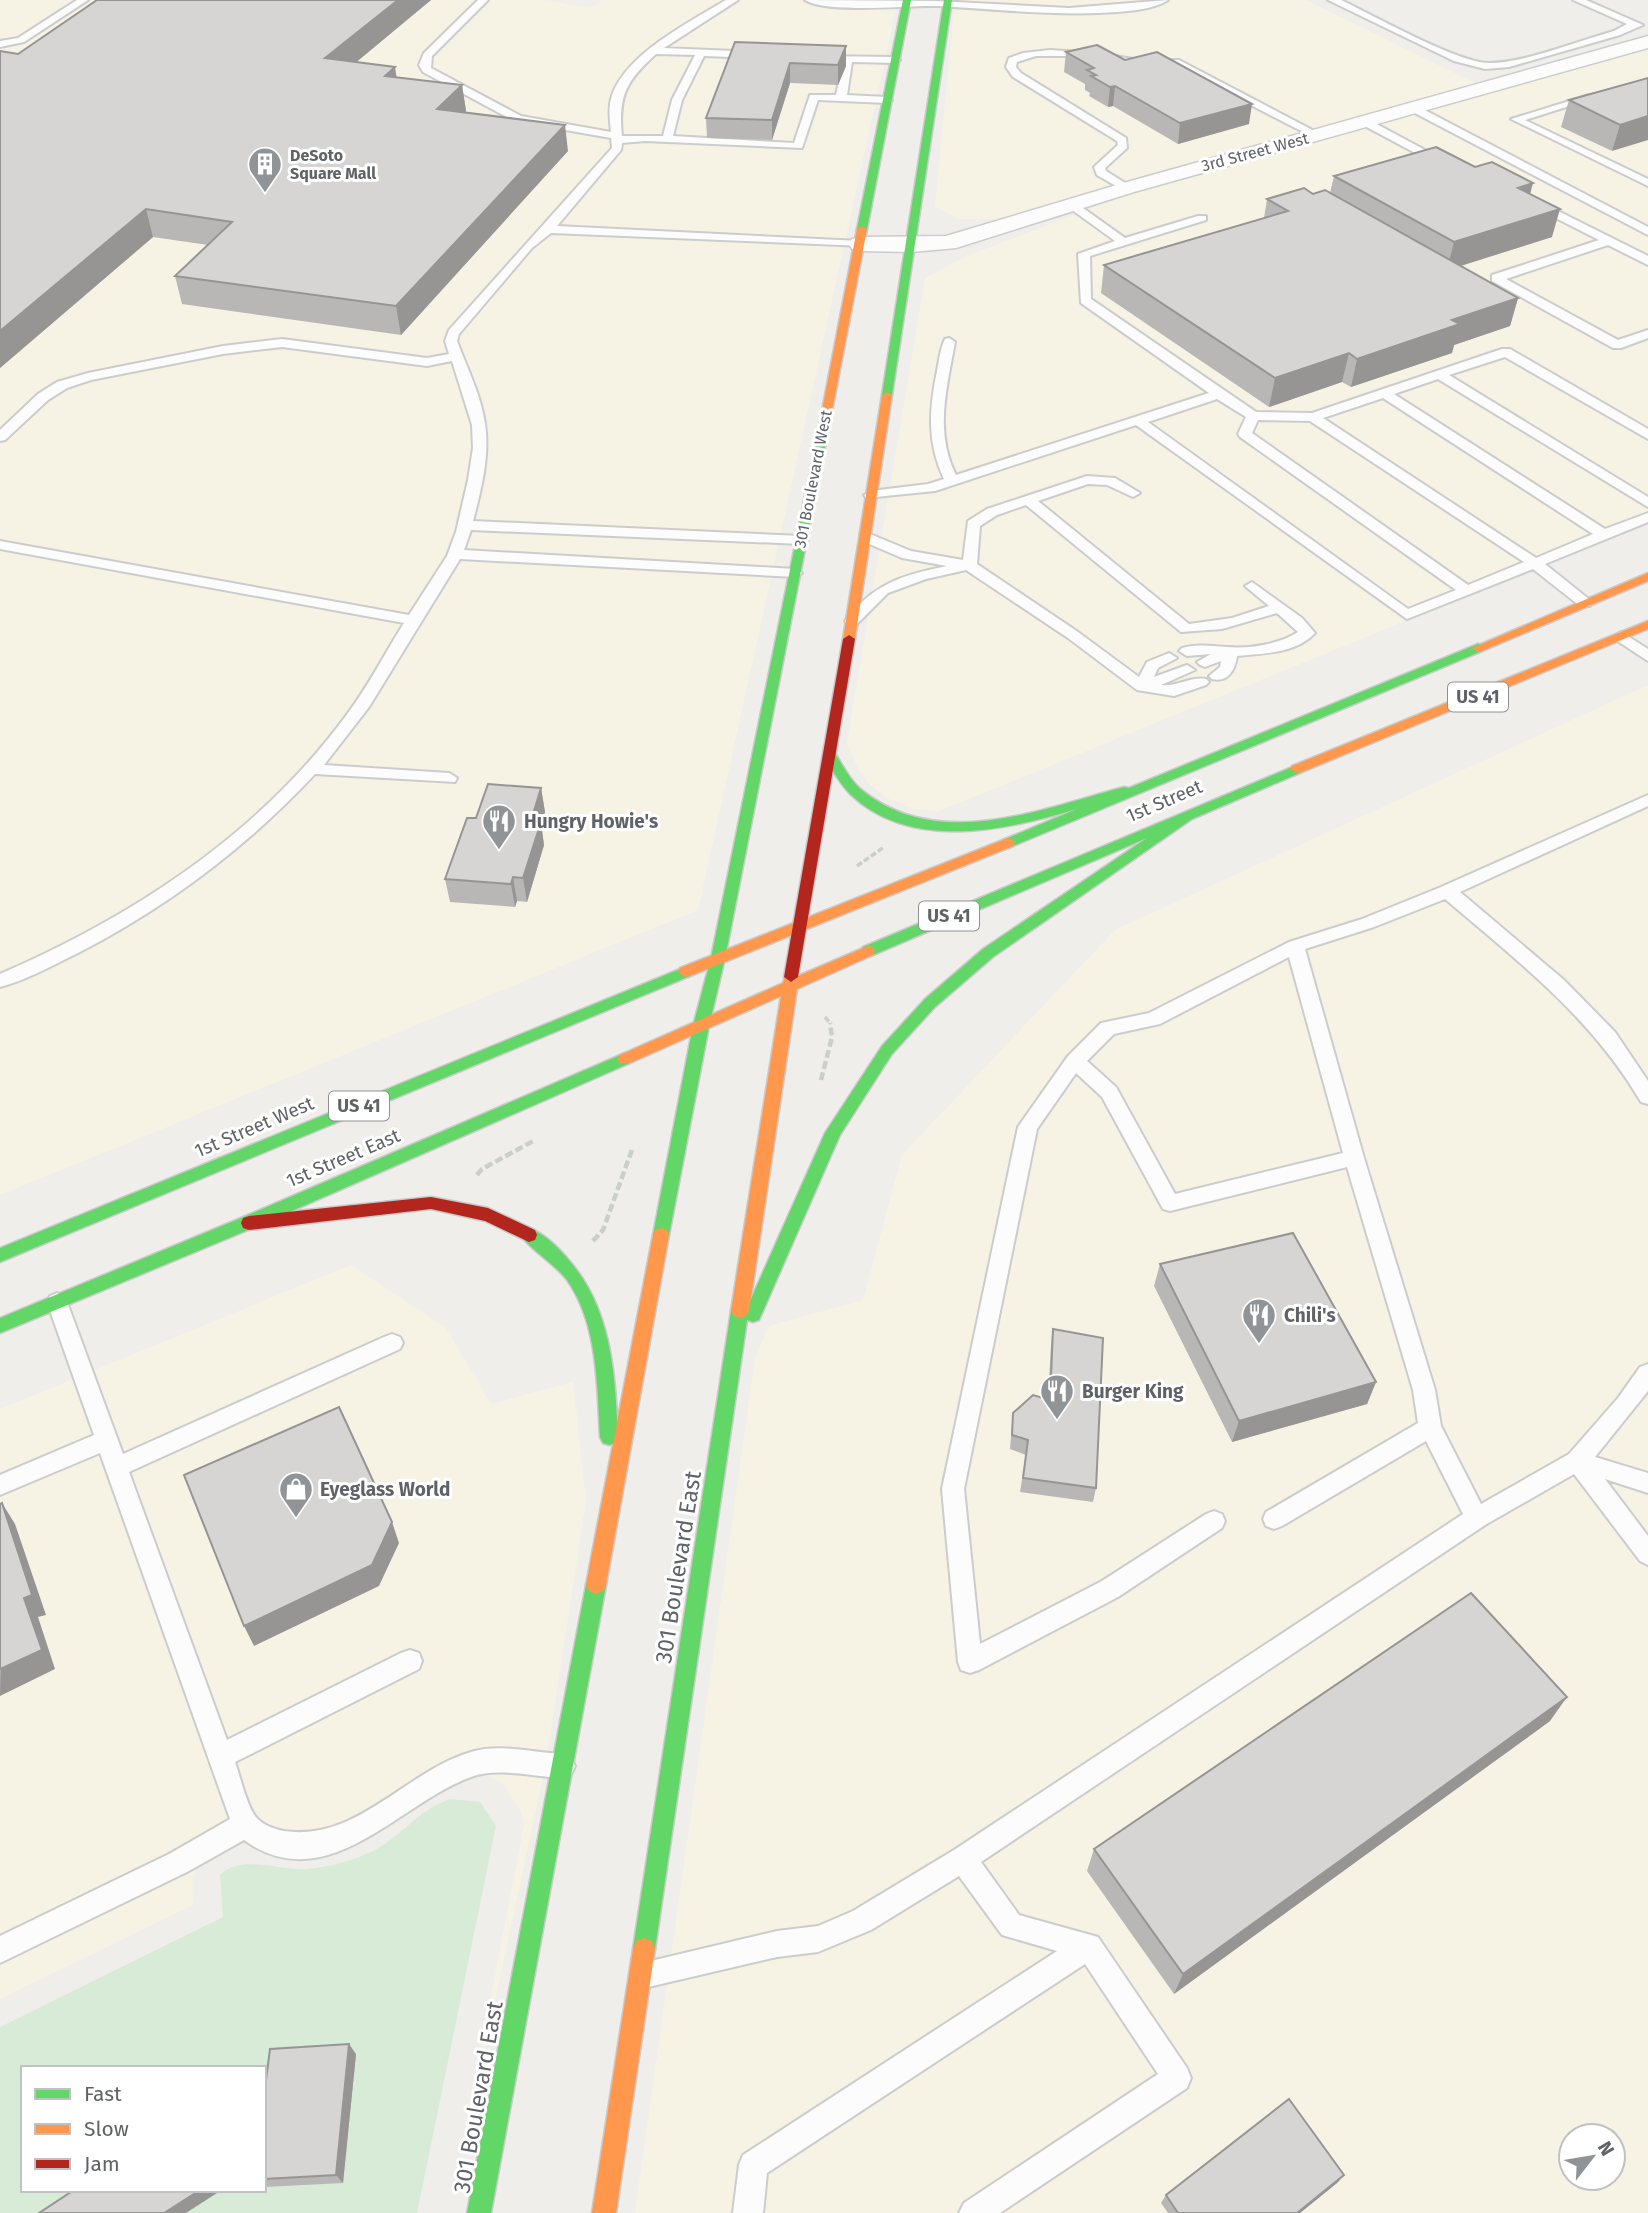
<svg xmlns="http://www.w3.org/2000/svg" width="1648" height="2213" font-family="'Fira Sans',sans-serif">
  <rect width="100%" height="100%" fill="#efeeea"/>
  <g fill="#f7f3e4" fill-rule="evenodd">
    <polygon points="0,0 543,0 585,7 595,6 602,0 898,0 698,910 0,1195"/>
    <polygon points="955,0 1306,0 1477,84 1119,183 1001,219 958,219 935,206"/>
    <polygon points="1648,48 1648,522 937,812 913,808 889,799 870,785 858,768 847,743 925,278 967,256 1135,192"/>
    <path d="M1648,685V2213H635L755,1359L769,1326L863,1300L902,1155L1115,930ZM1571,2136H1613V2178H1571Z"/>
    <polygon points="351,1265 446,1328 491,1404 573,1382 586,1500 545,1768 449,2213 524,1826 521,1812 503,1784 489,1776 451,1774 364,1830 256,1838 226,1844 208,1855 196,1868 192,1884 193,1905 0,1999 0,1409"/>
  </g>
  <path fill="#d8ebd6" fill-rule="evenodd" d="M450,1799L480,1802L496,1826L417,2213H0V2027L223,1917L220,1875C241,1853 282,1872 309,1869C335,1866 368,1857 389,1841C412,1824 422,1809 450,1799ZM23,2068H264V2190H23Z"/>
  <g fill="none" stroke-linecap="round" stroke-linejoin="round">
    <g stroke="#cbcccc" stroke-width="4">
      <g id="lane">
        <polygon points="77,0 88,0 24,42 0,47 0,41 18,38"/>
        <path d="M478,0H488L432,56L431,68L521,116L611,132C610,121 608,110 611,99C623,55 690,22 726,0H738L664,48L757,52L762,55L757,58L704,56L682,100L673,136L794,143L810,95H836L843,62L819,60V56L895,57L900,60L895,63L852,62L847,95L887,97L892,100L887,103L818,100L802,148L645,141L622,143L621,150L557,226L860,241L866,244L864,246L551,233L532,248L459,334L457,341C467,368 481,395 485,424C490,455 481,491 473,521L801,536L808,540L801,544L471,530L464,550L795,569L802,573L795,577L460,559L369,707L324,765L449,773L457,778L455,782L315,774C246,848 167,907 78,953C53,965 27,980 0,987V974C134,916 261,833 348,713C369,685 385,653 404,623L0,549V541L409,615L447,556L456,532L468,480L473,448L472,425L452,361L427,366L282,347L223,354L91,380L67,388L48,400L5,440L0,441V430L38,394L57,382L88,373L223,346L282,339L427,358L449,354L445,341L449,330L612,148L611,138L514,121L423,72L419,65L424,53ZM656,54L695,55L672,100L663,136H622C618,96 626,81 656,54Z"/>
        <path d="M805,0L937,1L1069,8L1168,0C1151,11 1120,12 1100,13C1046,15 992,9 938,6C908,5 827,14 805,0Z"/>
        <path d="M1328,0H1341C1373,15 1458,63 1489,63C1524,63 1578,41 1614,31L1627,24L1573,0H1586L1643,25L1620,35L1509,67L1485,69L1454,61Z"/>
        <polygon points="1050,50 1097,53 1145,61 1179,60 1322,135 1313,137 1173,65 1145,67 1066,56 1036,56 1017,62 1016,67 1021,73 1126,138 1127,148 1105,168 1106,171 1133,188 1123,190 1097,175 1094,167 1118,145 1117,141 1013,77 1006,67 1009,58 1023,53"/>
        <polygon points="1589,95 1598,97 1525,120 1648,179 1648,186 1511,119"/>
        <polygon points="1409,106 1417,106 1648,227 1648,235 1409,110"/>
        <polygon points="1361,120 1369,120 1427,151 1448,159 1443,162 1419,155 1361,124"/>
        <polygon points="1532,202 1540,202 1648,256 1648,265 1608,245 1506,279 1618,340 1648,330 1648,338 1621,348 1613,348 1492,281 1492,275 1599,240 1532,206"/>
        <path d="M1068,203H1076L1125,238L1198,216H1206V220L1090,256L1091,299L1256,412L1312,413L1502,349H1510L1648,429V439L1505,357L1449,375L1648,497V507L1438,379L1394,394L1605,529L1648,513V522L1545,564L1590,600L1592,603L1590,606H1580L1533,569L1407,619L1136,425L935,491L866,498L864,495L871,491L928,484L944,479C927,443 929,410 937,371C939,361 940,349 945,339L949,338L955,342C947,387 934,432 956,475L1209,393L1081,303L1078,254L1115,241L1068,207ZM1383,398L1593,534L1536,558L1323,418ZM1217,399L1246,417L1238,434L1240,437L1456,590L1408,609L1148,422ZM1258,420L1310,421L1524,562L1468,585L1252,433Z"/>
        <path d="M1087,476L1115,478L1140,493L1133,497L1107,485L1088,484L1038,501L1189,624L1232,618L1269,606L1245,586L1252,582L1302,618L1315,633C1295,654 1264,653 1237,656C1235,670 1228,683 1212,679L1209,676L1220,667L1221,661L1205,667L1200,665L1197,662L1211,654L1187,656L1179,651L1182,648C1198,644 1210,646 1227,647C1249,649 1280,644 1298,632L1277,613L1222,629L1181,632L1026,505L997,515L980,526L977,564L1078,632L1139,677L1147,662L1169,653L1177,658L1158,668L1154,677L1187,665L1195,670L1161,685C1177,687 1191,676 1206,679L1209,682L1206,685L1174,696L1137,690L1068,638L966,570L926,579L888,593L857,624H847L845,621C873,584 902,575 947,566L902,558L860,540V534H870L911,551L963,560L968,521L987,509Z"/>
        <polygon points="1621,632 1648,649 1648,661 1616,640 1613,637"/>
        <path d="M1648,795V806L1460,892L1564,980L1615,1032L1648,1081V1104L1641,1102C1592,1018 1518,961 1445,899L1374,927L1305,949L1364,1158L1435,1390L1441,1426L1481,1504L1569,1454L1618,1398L1640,1367L1648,1364V1391L1595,1457L1648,1473V1493L1605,1479L1648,1536V1565L1640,1561L1574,1474L1485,1525L981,1862L1019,1915L1098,1937L1187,2068L1191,2078L1187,2088L1000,2213H959L964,2203L1158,2074L1085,1964L767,2173L763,2213H733L739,2165L743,2155L1057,1951L1002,1935L959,1876L871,1930L818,1952L777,1957L644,1988L634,1985L631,1975L634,1965L777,1931L818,1926L853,1911L954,1850L1463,1514L1426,1441L1282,1526L1274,1529L1266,1526L1263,1519L1266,1512L1418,1423L1413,1390L1347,1167L1170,1211L1163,1209L1102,1097L1076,1073L1037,1129L964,1489L980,1644L1102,1581L1206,1514L1214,1511L1222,1514L1225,1521L1222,1528L1118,1597L979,1670L970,1673L961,1670L958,1662L942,1489L1018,1127L1068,1056L1101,1023L1149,1013L1289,942L1362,919L1441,887ZM1289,957L1343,1153L1175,1194L1116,1087L1087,1061L1114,1034L1160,1024Z"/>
        <path d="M57,1293L64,1296L67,1302L123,1454L384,1337L392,1334L400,1337L403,1343L400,1349L129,1472L227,1740L401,1653L410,1650L419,1653L422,1661L419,1669L235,1762C240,1776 247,1807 256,1817C262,1825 274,1829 284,1831C357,1842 406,1771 471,1752C499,1743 534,1753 562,1754L571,1757L575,1766L571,1775L562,1778C535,1777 498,1767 471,1777C399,1803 327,1900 244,1840L187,1872L0,1963V1936L169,1854L230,1819L100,1453L0,1495V1475L94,1435L47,1302L50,1296Z"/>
      </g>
    </g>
    <g stroke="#cbcccc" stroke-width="3">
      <polygon id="street" points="1648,36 1648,48 1134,192 956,248 912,252 860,251 852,249 849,244 852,239 860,237 946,236 1120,184"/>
    </g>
    <g stroke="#cacacb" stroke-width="3">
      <g id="fast">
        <polygon points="903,0 911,0 867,229 862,232 857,229"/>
        <polygon points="944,0 952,0 892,395 887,398 882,395"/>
        <polygon points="822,434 827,437 725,958 709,1026 669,1235 667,1240 655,1240 653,1235 693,1026 711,958 817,437"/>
        <path d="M1478,644L1482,645V651L1008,848L1003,846L1001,843L1003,840L1077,809C1006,830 912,852 851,795C840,784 832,769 823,756L830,752L835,753C843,766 851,782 863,791C940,852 1041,809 1124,787L1129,788Z"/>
        <polygon points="1297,765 1302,766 1302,772 1192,819 993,957 935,1007 892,1054 840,1135 759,1320 753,1322 747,1320 655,1949 652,1957 644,1960 636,1957 633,1949 731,1311 734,1306 740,1304 747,1308 825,1133 882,1046 925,999 983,949 1147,838 873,955 868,956 861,951 863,947"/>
        <polygon points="685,967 692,972 690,976 0,1262 0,1248"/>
        <polygon points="625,1053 630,1055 633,1059 630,1063 253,1228 0,1333 0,1318 241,1218"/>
        <path d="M529,1228C543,1233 558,1247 567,1258C612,1308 615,1374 618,1437L615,1443L609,1445L603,1443L600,1437C597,1385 598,1324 567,1280C555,1264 527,1247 521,1235L523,1230Z"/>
        <polygon points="596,1576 603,1579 606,1585 491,2213 467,2213 586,1585 589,1579"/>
      </g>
    </g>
    <g stroke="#cacacb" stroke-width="3">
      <g id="slow">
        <polygon points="862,226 867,229 827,437 822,440 817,437 857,229"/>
        <polygon points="887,392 892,395 855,639 849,643 843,639 882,395"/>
        <polygon points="1648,573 1648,581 1482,651 1478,652 1472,648"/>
        <polygon points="1648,621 1648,629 1302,772 1297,773 1290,769 1292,766"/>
        <polygon points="1008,838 1013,840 1015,843 1013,846 690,976 685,977 678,972 680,968"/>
        <polygon points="868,946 873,947 875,951 873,955 797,989 749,1311 746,1316 740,1318 734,1316 731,1311 781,996 630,1063 620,1063 617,1059 620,1055 783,983 786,973 791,972 798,976"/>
        <polygon points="661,1228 667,1230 669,1235 606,1585 603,1591 596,1594 589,1591 586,1585 653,1235 655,1230"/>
        <polygon points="644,1938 652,1941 655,1949 616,2213 592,2213 633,1949 636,1941"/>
      </g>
    </g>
    <g stroke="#cacacb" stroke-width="3">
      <g id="jam">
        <polygon points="849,635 855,639 798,977 791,982 784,977 843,639"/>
        <polygon points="431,1197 488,1208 535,1230 537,1235 535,1240 529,1242 485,1221 431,1209 249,1230 243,1228 241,1223 243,1218 249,1216"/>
      </g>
    </g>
    <g stroke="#cacfcc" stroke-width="3.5" stroke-dasharray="6 2.5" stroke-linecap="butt">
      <polyline points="857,866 884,847"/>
      <polyline points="825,1017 831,1024"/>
    </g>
    <g stroke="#cacfcc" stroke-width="4.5" stroke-dasharray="8 3.5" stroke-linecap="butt">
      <polyline points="821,1080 832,1037 830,1023"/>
      <polyline points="477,1175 482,1169 535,1140"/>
      <polyline points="593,1241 603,1230 633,1147"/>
    </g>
    <use href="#lane" fill="#fdfcfc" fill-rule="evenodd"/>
    <use href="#street" fill="#fdfcfc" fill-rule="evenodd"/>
    <use href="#fast" fill="#63d668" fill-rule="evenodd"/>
    <use href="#slow" fill="#ff974d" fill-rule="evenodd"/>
    <use href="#jam" fill="#b3261e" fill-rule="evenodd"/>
  </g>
  <g fill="#b8b7b5">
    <polygon points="97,0 431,0 356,62 397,78 462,85 466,111 465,112 568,151 401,335 182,304 175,276 208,245 153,237 0,368 0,51 18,54"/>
    <polygon points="735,42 846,46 846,66 838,85 790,83 772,140 707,138 706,118"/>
    <polygon points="1066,52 1125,60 1249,124 1178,144 1113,106 1108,107 1089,96 1090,93 1085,90 1085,84 1064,72"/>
    <polygon points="1648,78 1612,151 1561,127 1569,100"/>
    <polygon points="1334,176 1530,194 1552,237 1461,266 1518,298 1510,326 1454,345 1452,353 1351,387 1342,382 1269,407 1101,293 1104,265 1264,218 1267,199 1330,193"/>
    <polygon points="541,788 545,812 541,823 544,845 527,902 517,901 515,907 450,902 445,879 476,818"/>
    <polygon points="1160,1264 1376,1382 1367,1404 1232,1442 1154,1286"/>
    <polygon points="1053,1329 1096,1488 1093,1502 1020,1492 1026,1455 1010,1449 1013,1413 1048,1400 1051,1344"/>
    <polygon points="1550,1721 1174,1994 1087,1871 1094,1849"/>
    <polygon points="356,2054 343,2183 264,2187 264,2095"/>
    <polygon points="1344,2175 1337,2183 1300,2213 1168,2213 1161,2203 1166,2195"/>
  </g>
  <g fill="#969594">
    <polygon points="398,0 431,0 330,84 325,58"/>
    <polygon points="846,46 846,66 838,85 838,65"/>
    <polygon points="790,63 790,83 772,140 772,120"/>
    <polygon points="395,67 399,93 385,76"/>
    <polygon points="462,85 466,111 441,135 437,109"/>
    <polygon points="1115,86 1113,106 1108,107 1110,87"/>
    <polygon points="1252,104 1249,124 1178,144 1180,123"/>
    <polygon points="1648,116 1648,140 1612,151 1620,125"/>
    <polygon points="565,125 568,151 401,335 396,306"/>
    <polygon points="1533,183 1526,210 1518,188"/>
    <polygon points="146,209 153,237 0,368 0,331"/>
    <polygon points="1560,209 1552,237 1447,270 1454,242"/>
    <polygon points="1518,298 1510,326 1454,345 1452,353 1351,387 1357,359 1452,320"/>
    <polygon points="1349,353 1342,382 1269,407 1275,378"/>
    <polygon points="541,788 545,812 541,823 544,845 527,902 523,878 531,821"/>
    <polygon points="513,877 517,901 515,907 511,884"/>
    <polygon points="1376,1382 1367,1404 1232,1442 1239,1421"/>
    <polygon points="2,1503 15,1524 46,1615 38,1617 55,1669 0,1696"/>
    <polygon points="392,1522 399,1543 379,1586 254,1646 244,1626"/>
    <polygon points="1567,1697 1550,1721 1174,1994 1183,1974"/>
    <polygon points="349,2044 356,2054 343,2183 336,2175"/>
    <polygon points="1344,2175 1337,2183 1300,2213 1297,2213"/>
    <polygon points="200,2190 216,2190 217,2193 186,2213 164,2213"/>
  </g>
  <g fill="#d6d5d3" stroke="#969594" stroke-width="2">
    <polygon points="97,0 398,0 325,58 395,67 385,76 462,85 437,109 565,125 396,306 175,276 232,222 146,209 0,331 0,51 18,54"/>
    <polygon points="735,42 846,46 838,65 790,63 772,120 706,118"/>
    <polygon points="1097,45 1125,60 1157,52 1252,104 1180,123 1115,86 1110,87 1091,76 1096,75 1087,70 1094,68 1066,52"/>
    <polygon points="1648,78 1648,116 1620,125 1569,100"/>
    <polygon points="1436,147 1475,167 1492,162 1533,183 1518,188 1560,209 1454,242 1334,176"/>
    <polygon points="1304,188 1313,194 1325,190 1518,298 1452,320 1460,324 1357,359 1349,353 1275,378 1104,265 1288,211 1267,199"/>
    <polygon points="488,784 541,788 531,821 541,822 523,878 513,877 511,884 445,879 467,818 476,818"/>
    <polygon points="1293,1233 1376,1382 1239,1421 1160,1264"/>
    <polygon points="1053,1329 1103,1338 1096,1488 1023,1478 1028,1440 1012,1435 1013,1413 1033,1395 1050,1400"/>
    <polygon points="339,1407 392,1522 372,1565 244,1626 184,1475"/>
    <polygon points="2,1503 32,1595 24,1598 42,1650 0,1669 0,1504"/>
    <polygon points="1471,1593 1567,1697 1183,1974 1094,1849"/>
    <polygon points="349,2044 336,2175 264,2179 264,2095 270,2049"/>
    <polygon points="1289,2099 1344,2175 1297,2213 1178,2213 1166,2195"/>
    <polygon points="74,2190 200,2190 164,2213 39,2213"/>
  </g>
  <defs>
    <g id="building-pin" transform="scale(1.75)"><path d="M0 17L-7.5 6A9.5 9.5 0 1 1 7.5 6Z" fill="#919496" stroke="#fff"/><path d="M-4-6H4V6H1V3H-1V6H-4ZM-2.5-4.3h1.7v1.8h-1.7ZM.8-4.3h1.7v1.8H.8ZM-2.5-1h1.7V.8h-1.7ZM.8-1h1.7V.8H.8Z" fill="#fff"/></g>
    <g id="restaurant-pin" transform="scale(1.75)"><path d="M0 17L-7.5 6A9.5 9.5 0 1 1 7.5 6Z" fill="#919496" stroke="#fff"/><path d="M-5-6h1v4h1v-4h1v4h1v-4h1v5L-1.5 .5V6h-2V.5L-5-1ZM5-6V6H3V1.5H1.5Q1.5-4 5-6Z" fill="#fff"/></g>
    <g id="shop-pin" transform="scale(1.75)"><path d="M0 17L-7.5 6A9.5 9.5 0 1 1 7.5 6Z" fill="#919496" stroke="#fff"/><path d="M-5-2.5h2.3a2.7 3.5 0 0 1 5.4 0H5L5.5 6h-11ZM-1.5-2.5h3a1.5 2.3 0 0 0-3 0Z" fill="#fff"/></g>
  </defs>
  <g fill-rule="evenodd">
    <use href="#building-pin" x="265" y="164"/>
    <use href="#restaurant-pin" x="499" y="821"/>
    <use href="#restaurant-pin" x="1259" y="1315"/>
    <use href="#restaurant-pin" x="1057" y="1391"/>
    <use href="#shop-pin" x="296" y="1489"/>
  </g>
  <g text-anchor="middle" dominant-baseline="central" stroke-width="6" stroke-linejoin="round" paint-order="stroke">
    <g font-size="16" fill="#5f6368" stroke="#fff">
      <text transform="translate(1255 152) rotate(-15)">3rd Street West</text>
      <text transform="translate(813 479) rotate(-79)">301 Boulevard West</text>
    </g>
    <g font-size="16" font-weight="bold" fill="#5f6368" stroke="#fff" text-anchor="start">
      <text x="290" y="155">DeSoto<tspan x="290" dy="18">Square Mall</tspan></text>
    </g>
    <g fill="#fff" stroke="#8f9295" stroke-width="2">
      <rect x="1448" y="682.5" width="60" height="29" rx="5"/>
      <rect x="919" y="901.5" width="60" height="29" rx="5"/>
      <rect x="329" y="1091.5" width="60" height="29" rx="5"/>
    </g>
    <g font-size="18" font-weight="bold" fill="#5f6368">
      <text x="1478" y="697">US 41</text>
      <text x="949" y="916">US 41</text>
      <text x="359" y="1106">US 41</text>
    </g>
    <g font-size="19" fill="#5f6368" stroke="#fff">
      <text transform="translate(1164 801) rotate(-23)">1st Street</text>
      <text transform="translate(254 1127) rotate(-23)">1st Street West</text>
      <text transform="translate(343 1158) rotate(-23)">1st Street East</text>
    </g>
    <g font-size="19" font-weight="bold" fill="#5f6368" stroke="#fff" text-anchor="start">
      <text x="524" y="821">Hungry Howie's</text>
      <text x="1284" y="1315">Chili's</text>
      <text x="1082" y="1391">Burger King</text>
      <text x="320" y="1489">Eyeglass World</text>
    </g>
    <g font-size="23" fill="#5f6368" stroke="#fff">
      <text transform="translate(678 1567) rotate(-81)">301 Boulevard East</text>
      <text transform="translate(478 2097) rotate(-80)">301 Boulevard East</text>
    </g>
  </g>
  <rect x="21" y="2066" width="245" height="126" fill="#ffffff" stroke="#bfc1c3" stroke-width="2"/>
  <rect x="35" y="2089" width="35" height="10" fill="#63d668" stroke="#bfc1c3" stroke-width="2"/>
  <text x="84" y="2101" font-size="21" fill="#5f6368">Fast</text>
  <rect x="35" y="2124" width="35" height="10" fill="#ff974d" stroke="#bfc1c3" stroke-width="2"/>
  <text x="84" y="2136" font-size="21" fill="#5f6368">Slow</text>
  <rect x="35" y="2159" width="35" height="10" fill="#b3261e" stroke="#bfc1c3" stroke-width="2"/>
  <text x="84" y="2171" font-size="21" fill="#5f6368">Jam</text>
  <g transform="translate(1592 2157) rotate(59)"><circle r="33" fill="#ffffff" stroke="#bfc1c3" stroke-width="2"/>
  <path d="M0-5L12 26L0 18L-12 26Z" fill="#919496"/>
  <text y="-10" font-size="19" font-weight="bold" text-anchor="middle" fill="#5f6368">N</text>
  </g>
</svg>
